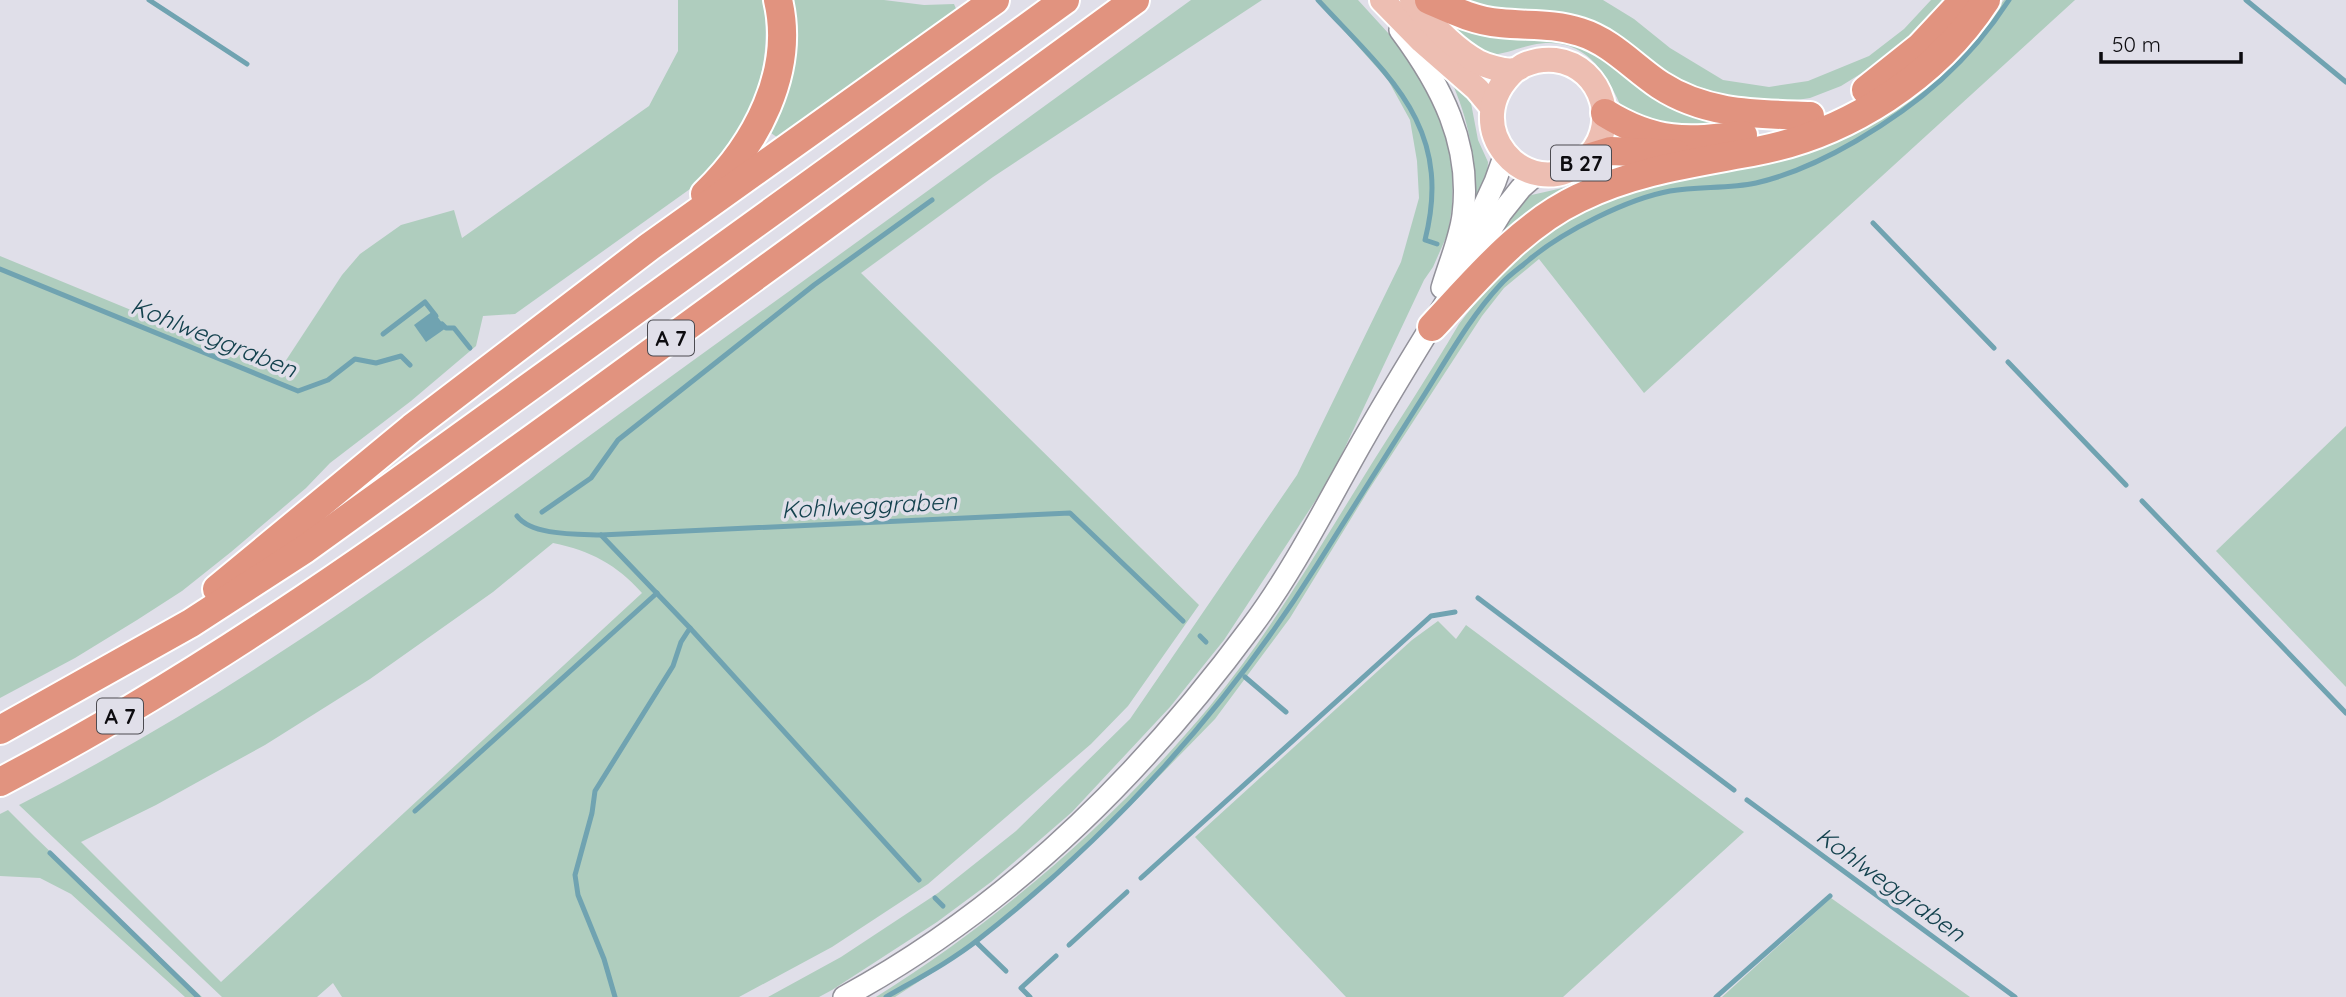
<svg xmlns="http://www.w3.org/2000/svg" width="2346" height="997" font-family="Quicksand,sans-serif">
  <rect width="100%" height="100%" fill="#e0dfe9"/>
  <g fill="#afcdbe" fill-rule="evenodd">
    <path d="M678,0H763C771,47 761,95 737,136C725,157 707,173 690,189L515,314L483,316L476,346L411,401L330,463L306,488L231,552L182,591L137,620L75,658L0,698V256L279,371L342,275L360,254L401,225L454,210L462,238L649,106L678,51Z"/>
    <path d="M792,0H884L924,5L954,4L957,11L781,140L771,133C790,92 800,45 792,0Z"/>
    <path d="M1191,0H1262L993,177L861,273L1199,605L1128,706L1091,744L928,884L832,947L739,997H342L333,983L317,997H222L19,805C232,697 426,555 618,415C809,277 1000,138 1191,0ZM553,543C591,551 616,564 642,593L221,982L81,842L156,805L265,745L370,679L493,592Z"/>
    <polygon points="1317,0 1358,0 1400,46 1435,98 1451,149 1453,179 1452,207 1448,233 1433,267 1424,280 1331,477 1224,640 1170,707 1072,812 991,882 937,922 832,990 819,997 768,997 841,957 938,893 1016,831 1130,719 1297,475 1401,262 1419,198 1417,161 1410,120 1388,80"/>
    <polygon points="1458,0 1603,0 1634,19 1670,48 1723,80 1769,87 1808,81 1869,56 1904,29 1931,0 1942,0 1926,20 1901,44 1870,68 1841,86 1810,98 1784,102 1722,99"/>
    <path d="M2004,0H2075L1644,393L1539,259L1504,288L1482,316L1368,491L1290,618L1215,719L1139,797L1074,860L975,945L895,997H876C1002,918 1115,820 1210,706C1268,636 1313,558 1361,481C1393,429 1428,377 1459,324C1519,244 1586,192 1688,175C1725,169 1761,169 1797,156C1891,124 1947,79 2004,0Z"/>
    <path d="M1444,18L1573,42L1759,124L1674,132L1623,111C1606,71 1584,34 1532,45C1517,48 1505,54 1490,55L1458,36Z"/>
    <path d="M1453,76L1471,103L1478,140L1488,162L1487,176L1473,206C1477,160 1469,120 1450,78Z"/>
    <polygon points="1653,161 1488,246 1527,196 1576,185 1607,165"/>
    <polygon points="2346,426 2346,687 2216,551"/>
    <polygon points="1438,621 1456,639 1466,625 1744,832 1563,997 1346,997 1195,837 1412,640"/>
    <polygon points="8,810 35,837 202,997 185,997 71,894 40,878 0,876 0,814"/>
    <polygon points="1831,898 1970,997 1722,997"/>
  </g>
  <polygon fill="#70a3b1" points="433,311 446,328 426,342 414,325"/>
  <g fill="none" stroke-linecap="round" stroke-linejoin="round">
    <g stroke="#70a3b1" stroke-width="5">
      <polyline points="149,0 247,64"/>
      <path d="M1318,0C1388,76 1454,126 1425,240L1437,244"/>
      <polyline points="2246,0 2346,82"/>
      <polyline points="1873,223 1994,348"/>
      <polyline points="0,269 298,391 328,380 355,359 376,363 401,356 410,365"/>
      <polyline points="442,324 446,328 454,328 470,348"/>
      <polyline points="383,334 425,302 436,316"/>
      <polyline points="2008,362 2126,485"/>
      <polyline points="2142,501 2346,713"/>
      <polyline points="542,512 591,478 618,440 814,285 932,200"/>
      <path d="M517,516C532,536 578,534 601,535L1070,513L1183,621"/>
      <polyline points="601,535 690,628 919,880"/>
      <polyline points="1478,598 1734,790"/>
      <polyline points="1200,636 1206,642"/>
      <polyline points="1245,677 1286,712"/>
      <polyline points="1747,800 2015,997"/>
      <polyline points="415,811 657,593"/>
      <polyline points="50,853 198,997"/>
      <polyline points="1141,878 1431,616 1455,612"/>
      <polyline points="935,898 943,906"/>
      <polyline points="976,942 1006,971"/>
      <polyline points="1069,945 1127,892"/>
      <polyline points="615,997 604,959 578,895 575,875 592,813 595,791 673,666 681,642 690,628"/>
      <path d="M886,997C917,979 950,962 979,939C1111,836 1228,707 1317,565C1352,510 1386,455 1421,400C1446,361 1469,318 1501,284C1509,275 1521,267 1530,259C1564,231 1627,199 1670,191C1698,186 1728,189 1756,183C1791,175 1825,159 1856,141C1919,104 1969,62 2009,0"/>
      <polyline points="1030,997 1021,988 1056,956"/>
      <polyline points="1716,997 1830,896"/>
    </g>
    <g stroke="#92919a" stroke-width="24">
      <g id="secondary">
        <path d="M1400,30C1441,85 1472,144 1463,215C1460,239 1449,264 1442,288"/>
        <polyline points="1464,249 1495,182 1505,154"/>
        <path d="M844,997C1008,908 1142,775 1252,626C1296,567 1329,499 1366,435C1409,360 1456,287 1501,213L1521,188L1538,173"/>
      </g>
    </g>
    <g stroke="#fff" stroke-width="28">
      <g id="primary">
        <polyline points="1382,0 1422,41 1477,89 1492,107"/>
        <path d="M1412,0C1430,23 1453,48 1478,62C1486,66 1505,72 1514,70C1518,70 1521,66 1524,65C1533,61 1545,59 1555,60C1604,66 1622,130 1583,161C1527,207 1454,125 1515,70"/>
      </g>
    </g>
    <g stroke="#fff" stroke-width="32">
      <g id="motorway">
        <path d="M1429,0C1452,10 1475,21 1500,23C1527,26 1553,23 1580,32C1612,42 1633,67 1660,85C1706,115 1757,114 1810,116"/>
        <polyline points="1866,90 1920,47 1964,0"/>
        <path d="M1605,113C1655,144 1687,142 1743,135"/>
        <polyline points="1588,158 1611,151 1676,154"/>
        <path d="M705,194C756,145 795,72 778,0"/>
        <path d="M1432,327C1476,280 1520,226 1579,198C1636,170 1695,163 1757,151C1847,134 1936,77 1986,0"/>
        <polyline points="217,589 412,428 649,247 995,0"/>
        <polyline points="0,730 191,623 305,549 1065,0"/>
        <path d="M0,782C211,672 405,531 597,392C776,261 956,131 1135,0"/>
      </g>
    </g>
    <use href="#secondary" stroke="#fff" stroke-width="21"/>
    <use href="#primary" stroke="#edbeb2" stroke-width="24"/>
    <use href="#motorway" stroke="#e1937f" stroke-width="28"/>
  </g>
  <g text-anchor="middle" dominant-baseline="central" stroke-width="7" stroke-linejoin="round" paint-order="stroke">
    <g fill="#e0dfe9" stroke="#4c4b51" stroke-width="2">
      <rect x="1551" y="145.5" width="60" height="35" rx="5"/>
      <rect x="648" y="320.5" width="46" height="35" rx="5"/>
      <rect x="97" y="698.5" width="46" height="35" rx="5"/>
    </g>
    <g font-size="21" font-weight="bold" fill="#0d0c10">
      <text x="1581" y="163">B 27</text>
      <text x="671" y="338">A 7</text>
      <text x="120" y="716">A 7</text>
    </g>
    <g font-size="24" font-style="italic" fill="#14424e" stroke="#e0dfe9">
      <text transform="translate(214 337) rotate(22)">Kohlweggraben</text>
      <text transform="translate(869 505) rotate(-3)">Kohlweggraben</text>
      <text transform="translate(1891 884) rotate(36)">Kohlweggraben</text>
    </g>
  </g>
  <path d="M2101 52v10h140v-10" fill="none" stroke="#0d0c10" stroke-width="3.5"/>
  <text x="2112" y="52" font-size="21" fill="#0d0c10" stroke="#e0dfe9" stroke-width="5" paint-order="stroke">50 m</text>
</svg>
